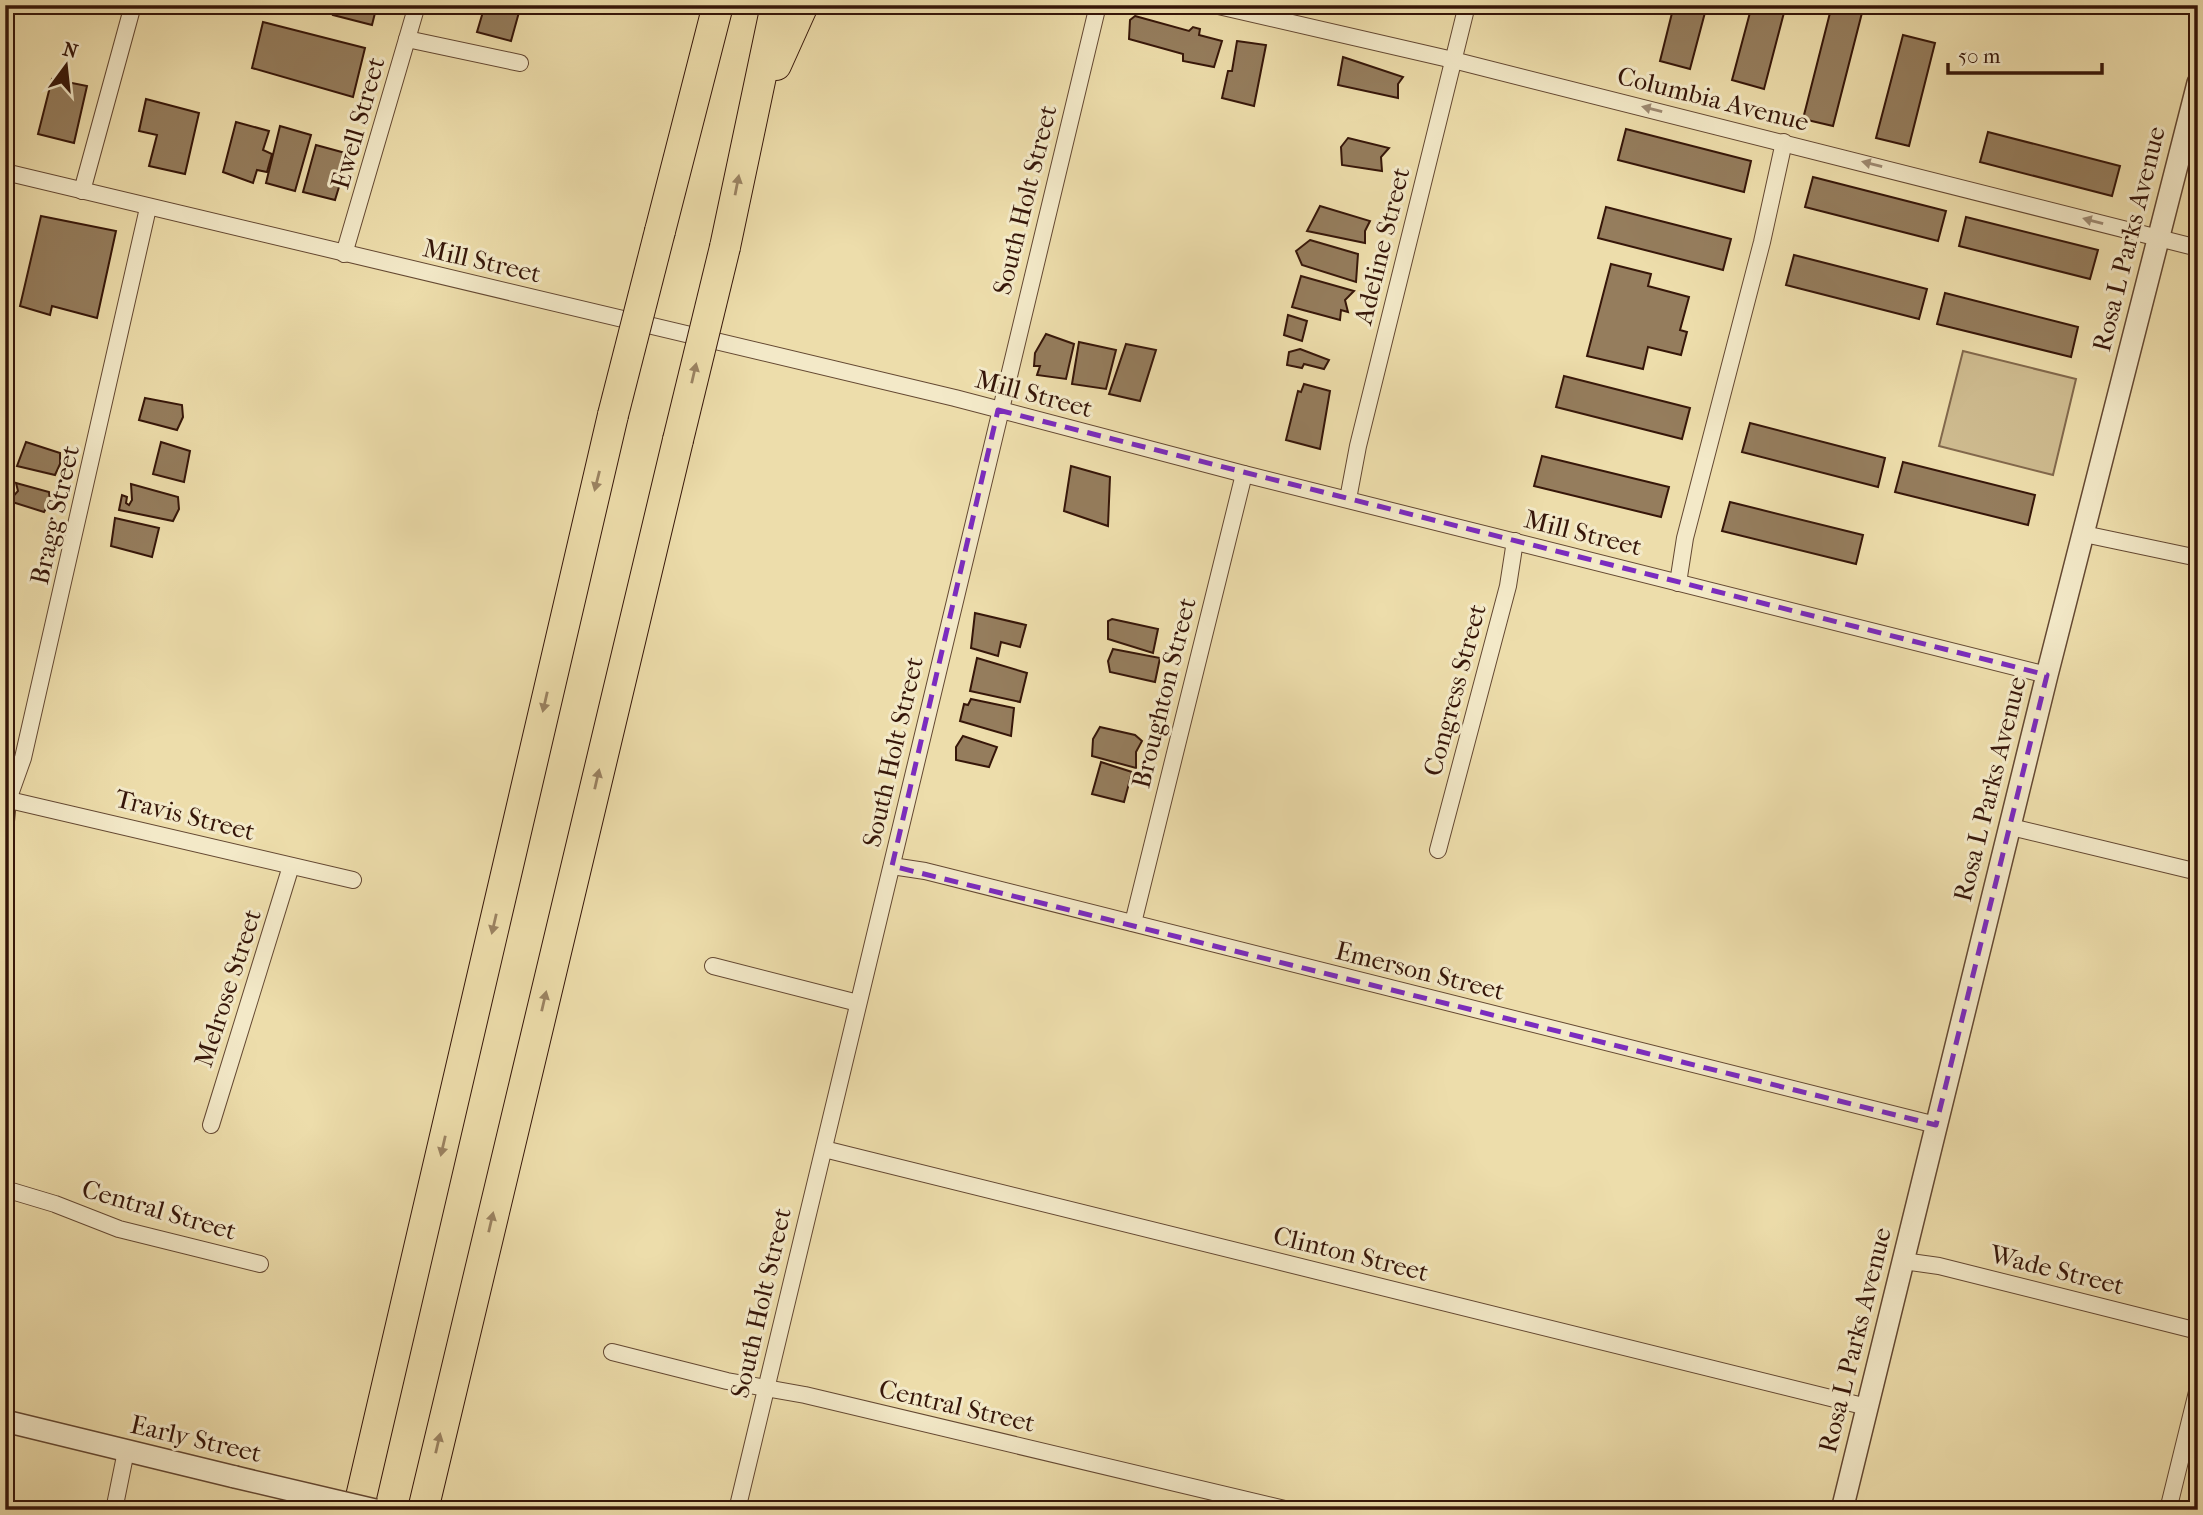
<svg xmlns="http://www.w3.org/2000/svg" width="2203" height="1515" font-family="'IM FELL French Canon',serif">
  <rect width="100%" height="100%" fill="#edddab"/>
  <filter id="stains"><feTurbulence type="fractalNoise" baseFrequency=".00286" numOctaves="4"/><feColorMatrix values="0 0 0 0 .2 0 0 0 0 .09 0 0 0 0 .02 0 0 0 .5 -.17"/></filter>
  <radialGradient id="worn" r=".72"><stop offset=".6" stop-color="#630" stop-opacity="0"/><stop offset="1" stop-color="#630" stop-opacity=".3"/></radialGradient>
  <polygon fill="#cebb8f" stroke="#82684c" stroke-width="2" points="1963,351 2076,379 2053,475 1939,446"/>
  <g fill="#957d5d" stroke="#361609" stroke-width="2">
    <polygon points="337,5 377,5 372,25 333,15"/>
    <polygon points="485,5 521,5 511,41 477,32"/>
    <polygon points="1674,5 1707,5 1690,69 1660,61"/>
    <polygon points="1752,5 1786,5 1764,89 1732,80"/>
    <polygon points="1832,5 1864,5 1833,126 1803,119"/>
    <polygon points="1135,16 1189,31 1193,27 1200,29 1199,35 1222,41 1214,67 1183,61 1183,54 1129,39 1130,20"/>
    <polygon points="263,22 365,48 353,97 252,68"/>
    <polygon points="1903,35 1935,43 1909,146 1876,138"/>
    <polygon points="1237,41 1266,45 1254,106 1222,98 1228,71 1232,71"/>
    <polygon points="1343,57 1403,77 1398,84 1398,98 1338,85"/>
    <polygon points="52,79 87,86 74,143 38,134"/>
    <polygon points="146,99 199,113 185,174 149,166 157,135 139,131"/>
    <polygon points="236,122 269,131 263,150 272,154 267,172 257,170 253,183 223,172"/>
    <polygon points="280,126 311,135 295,191 266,183"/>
    <polygon points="1626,129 1751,161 1744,192 1618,160"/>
    <polygon points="1988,132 2120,166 2112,196 1980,162"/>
    <polygon points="1348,138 1389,148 1381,157 1382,171 1342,165 1341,147"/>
    <polygon points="316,145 349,154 335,200 303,192"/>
    <polygon points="1813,177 1946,211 1938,241 1805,207"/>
    <polygon points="1320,206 1370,221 1365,231 1365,243 1307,231"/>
    <polygon points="1606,207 1731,239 1723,270 1598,238"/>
    <polygon points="41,216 116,231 97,318 52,306 50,315 20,306"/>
    <polygon points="1966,217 2098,250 2090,279 1959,246"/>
    <polygon points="1310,240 1358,254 1356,282 1302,265 1296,251"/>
    <polygon points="1794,255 1927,289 1919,319 1786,285"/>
    <polygon points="1611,264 1651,274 1648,286 1689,297 1680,330 1687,332 1681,355 1648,347 1643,369 1587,356"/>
    <polygon points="1301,276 1354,291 1345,300 1348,312 1341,310 1340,320 1292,307"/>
    <polygon points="1945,293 2078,327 2071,357 1937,324"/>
    <polygon points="1288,315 1307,321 1302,341 1284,335"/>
    <polygon points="1046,334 1074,344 1066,379 1037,375 1040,366 1034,366 1035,353"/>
    <polygon points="1079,342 1116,350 1106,389 1072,384"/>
    <polygon points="1126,344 1156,350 1140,401 1109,394"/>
    <polygon points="1300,349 1329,360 1324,369 1304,364 1302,368 1287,365 1289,352"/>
    <polygon points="1564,376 1690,408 1682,439 1556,407"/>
    <polygon points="1304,384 1330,391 1320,449 1286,440 1298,391 1301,392"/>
    <polygon points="145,398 182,405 183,417 177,430 139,420"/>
    <polygon points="1750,423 1885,458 1878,487 1742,452"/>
    <polygon points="26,442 60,453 60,464 55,475 17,466"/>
    <polygon points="161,442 190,451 184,482 153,474"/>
    <polygon points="1542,456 1669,487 1661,517 1534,486"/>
    <polygon points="1903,462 2035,495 2028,525 1895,492"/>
    <polygon points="1071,466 1110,477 1108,526 1064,511"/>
    <polygon points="16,483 49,492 50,502 44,512 9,501 18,491"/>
    <polygon points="131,484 178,497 179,509 173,521 119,510 122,495 127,497 126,503 129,505 132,500"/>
    <polygon points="1730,502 1863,535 1856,564 1722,531"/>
    <polygon points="115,518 159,528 152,557 111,546"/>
    <polygon points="975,613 1026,625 1020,647 1001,642 998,656 971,648"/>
    <polygon points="1112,619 1158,629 1153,653 1108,639 1108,621"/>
    <polygon points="1113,649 1160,658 1155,682 1110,672 1108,661"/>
    <polygon points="977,658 1027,673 1020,702 970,691"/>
    <polygon points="971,699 1014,708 1011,736 960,721 964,704 968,705"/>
    <polygon points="1100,727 1135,735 1142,741 1136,752 1136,768 1092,756 1093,739"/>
    <polygon points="963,736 997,747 989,767 956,760 956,747"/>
    <polygon points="1101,762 1132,772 1124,802 1092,794"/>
  </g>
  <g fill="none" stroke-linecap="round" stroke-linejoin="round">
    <g stroke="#644832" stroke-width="18">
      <g id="minor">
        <polyline points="1214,5 1453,60 2198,248"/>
        <polyline points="407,39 520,63"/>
        <polyline points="5,172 955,398 1244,474 2047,675"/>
        <polyline points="82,191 133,5"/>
        <polyline points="344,254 417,5"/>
        <polyline points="1348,499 1358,446 1467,5"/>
        <polyline points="2084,534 2198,558"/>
        <polyline points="1678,583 1685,538 1762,242 1784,142"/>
        <polyline points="5,799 353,880"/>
        <polyline points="2011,827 2198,872"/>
        <polyline points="5,832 8,800 23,758 148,208"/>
        <polyline points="1438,850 1508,586 1515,541"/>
        <polyline points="892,866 925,871 1936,1125"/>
        <polyline points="1133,923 1244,474"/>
        <polyline points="713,966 858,1003"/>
        <polyline points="211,1125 291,866"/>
        <polyline points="824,1149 1867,1407"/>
        <polyline points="5,1189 55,1204 119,1229 260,1264"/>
        <polyline points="1903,1261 1939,1266 2198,1331"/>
        <polyline points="612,1352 727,1381 805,1395 1289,1510"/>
        <polyline points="114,1510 126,1451"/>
        <polyline points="737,1510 1098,5"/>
        <polyline points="2168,1510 2198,1388"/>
      </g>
    </g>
    <g stroke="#644832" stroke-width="24">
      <g id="tertiary">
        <polyline points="5,1421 235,1477"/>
        <polyline points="1842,1510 2047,675 2198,83"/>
      </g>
    </g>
    <g stroke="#361609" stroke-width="32">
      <g id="motorway">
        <polyline points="776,65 803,5"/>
        <polyline points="660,231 718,5"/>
        <polyline points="725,247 776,5"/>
        <polyline points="358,1510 613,415"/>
        <polyline points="423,1510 678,440"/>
      </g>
    </g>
    <use href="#minor" stroke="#f3e9c8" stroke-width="16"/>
    <use href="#tertiary" stroke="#f3e9c8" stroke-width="21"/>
    <use href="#motorway" stroke="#edddab" stroke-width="30"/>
    <g stroke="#644832" stroke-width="24" stroke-linecap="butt">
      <polyline id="tertiary-bridge" points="235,1477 375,1510"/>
    </g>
    <g stroke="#361609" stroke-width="32" stroke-linecap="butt">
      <g id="motorway-bridge">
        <polyline points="613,415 660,231"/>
        <polyline points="678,440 725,247"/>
      </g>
    </g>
    <use href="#tertiary-bridge" stroke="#f3e9c8" stroke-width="21"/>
    <use href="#motorway-bridge" stroke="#edddab" stroke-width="30"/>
  </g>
  <defs><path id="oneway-solid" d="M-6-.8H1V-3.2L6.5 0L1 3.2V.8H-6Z" transform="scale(1.75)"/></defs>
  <g fill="#9e8a72">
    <use href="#oneway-solid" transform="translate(1652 109) rotate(-166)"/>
    <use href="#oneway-solid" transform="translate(1872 164) rotate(-166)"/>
    <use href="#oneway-solid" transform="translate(2093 221) rotate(-165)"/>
  </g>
  <g fill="#9b8362">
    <use href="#oneway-solid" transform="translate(737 185) rotate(-79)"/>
    <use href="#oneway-solid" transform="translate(694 373) rotate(-77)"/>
    <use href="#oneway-solid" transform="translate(597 481) rotate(104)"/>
    <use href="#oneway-solid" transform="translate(545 702) rotate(103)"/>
    <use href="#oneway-solid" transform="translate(597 779) rotate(-77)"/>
    <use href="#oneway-solid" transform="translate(494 924) rotate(103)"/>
    <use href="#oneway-solid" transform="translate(544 1001) rotate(-77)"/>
    <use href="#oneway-solid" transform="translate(443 1146) rotate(103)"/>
    <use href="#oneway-solid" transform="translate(491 1222) rotate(-77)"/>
    <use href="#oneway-solid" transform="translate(438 1443) rotate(-77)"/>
  </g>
  <path fill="none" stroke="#7b2cbf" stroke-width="5" stroke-dasharray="14 9" stroke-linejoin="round" d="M998,410L2047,675L1936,1125L892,866Z"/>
  <g text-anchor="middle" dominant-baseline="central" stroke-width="6" stroke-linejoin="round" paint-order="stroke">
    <g font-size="26" fill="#361609" stroke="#f3e9c8">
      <text transform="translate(1713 99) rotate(14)">Columbia Avenue</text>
      <text transform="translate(358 123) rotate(-74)">Ewell Street</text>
      <text transform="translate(1025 200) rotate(-76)">South Holt Street</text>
      <text transform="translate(2129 239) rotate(-76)">Rosa L Parks Avenue</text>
      <text transform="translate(1382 246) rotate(-76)">Adeline Street</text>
      <text transform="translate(482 261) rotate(13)">Mill Street</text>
      <text transform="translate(1034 394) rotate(15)">Mill Street</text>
      <text transform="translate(55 515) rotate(-77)">Bragg Street</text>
      <text transform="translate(1583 533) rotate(14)">Mill Street</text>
      <text transform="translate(1455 690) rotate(-75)">Congress Street</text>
      <text transform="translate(1164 693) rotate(-76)">Broughton Street</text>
      <text transform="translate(893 752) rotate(-77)">South Holt Street</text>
      <text transform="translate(1990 789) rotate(-76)">Rosa L Parks Avenue</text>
      <text transform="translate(185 815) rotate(14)">Travis Street</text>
      <text transform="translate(1420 971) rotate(14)">Emerson Street</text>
      <text transform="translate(228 988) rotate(-72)">Melrose Street</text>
      <text transform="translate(159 1210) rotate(16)">Central Street</text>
      <text transform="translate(1351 1254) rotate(14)">Clinton Street</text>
      <text transform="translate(2057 1270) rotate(14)">Wade Street</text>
      <text transform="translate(761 1303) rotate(-77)">South Holt Street</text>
      <text transform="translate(1855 1340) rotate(-76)">Rosa L Parks Avenue</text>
      <text transform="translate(957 1406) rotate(13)">Central Street</text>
      <text transform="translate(196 1439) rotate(13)">Early Street</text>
    </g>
  </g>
  <rect width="2203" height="1515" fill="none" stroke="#edddab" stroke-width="28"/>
  <rect x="7" y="7" width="2189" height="1501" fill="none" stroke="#361609" stroke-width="3.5"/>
  <rect x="14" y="14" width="2175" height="1487" fill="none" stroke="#361609" stroke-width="2"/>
  <g transform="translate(66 66) rotate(15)" stroke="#f3e9c8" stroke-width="5" paint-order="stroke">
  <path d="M0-5L12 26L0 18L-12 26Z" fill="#361609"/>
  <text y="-10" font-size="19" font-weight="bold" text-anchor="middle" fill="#361609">N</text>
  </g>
  <path d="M1948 63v10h154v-10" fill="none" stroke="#361609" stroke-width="3.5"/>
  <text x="1958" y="63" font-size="21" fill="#361609" stroke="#f3e9c8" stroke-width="5" paint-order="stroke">50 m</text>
  <rect width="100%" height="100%" filter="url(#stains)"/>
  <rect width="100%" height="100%" fill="url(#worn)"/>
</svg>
